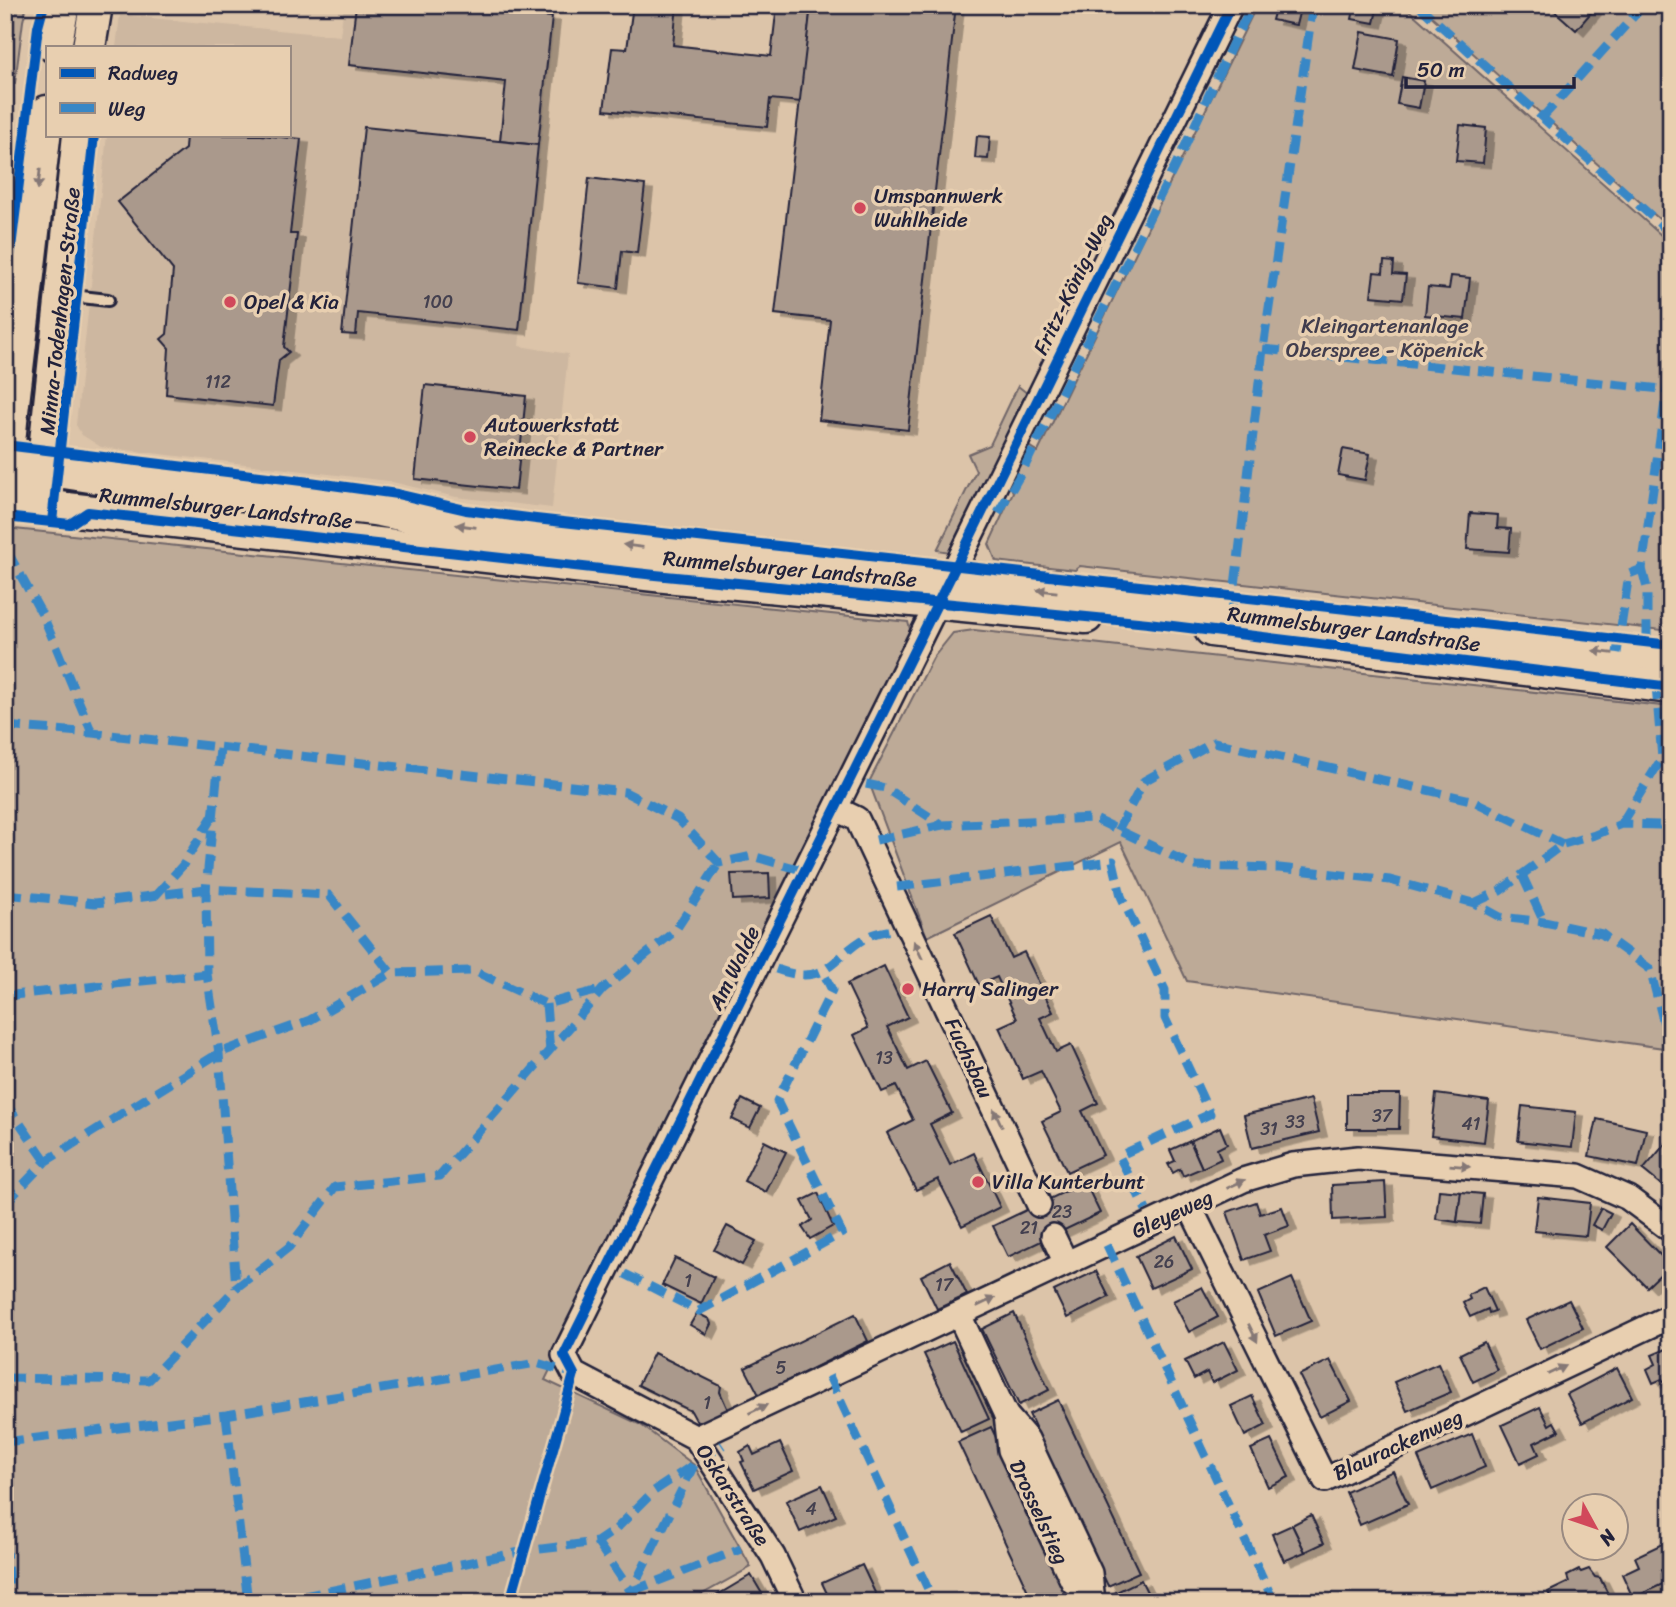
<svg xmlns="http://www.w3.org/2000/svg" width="1676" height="1607" font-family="Sriracha,sans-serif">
  <defs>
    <filter id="shadow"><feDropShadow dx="8" dy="4.5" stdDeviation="0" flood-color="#0004"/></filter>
  </defs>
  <rect width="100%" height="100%" fill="#dcc4a9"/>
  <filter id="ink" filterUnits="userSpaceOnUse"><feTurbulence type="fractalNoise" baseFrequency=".0143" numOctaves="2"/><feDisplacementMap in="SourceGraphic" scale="14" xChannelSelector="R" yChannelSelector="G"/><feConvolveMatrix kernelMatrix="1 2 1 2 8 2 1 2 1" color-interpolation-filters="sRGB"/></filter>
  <g filter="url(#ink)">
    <polygon fill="#cdb7a0" points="344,5 533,5 556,8 519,346 568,354 552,508 456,497 388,481 101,447 82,435 76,425 107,135 289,135 289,47 116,47 120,15 340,36"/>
    <g fill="#bdaa97" stroke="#706669" stroke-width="2">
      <polygon points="5,5 27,5 23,21 15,83 5,82"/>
      <polygon points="1257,5 1403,5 1671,244 1671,631 1080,566 1075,570 996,561 989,544 1013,492 1009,483 1027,445 1038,452"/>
      <polygon points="1419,5 1671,5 1671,220 1667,226"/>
      <polygon points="61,135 70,135 38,407 28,406"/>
      <polygon points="1018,386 1028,394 950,552 937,550 976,471 968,454 990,445"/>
      <polygon points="5,528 908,622 911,633 545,1380 641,1425 694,1465 751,1567 701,1595 704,1602 5,1602"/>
      <polygon points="974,630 1671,707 1671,1049 1187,981 1121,842 927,937 869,782 933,658 953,633"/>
    </g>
    <g fill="#aa998c" stroke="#22223b" stroke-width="2" filter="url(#shadow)">
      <polygon points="356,5 433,5 552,17 538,145 500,141 506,82 349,65"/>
      <polygon points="633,5 677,5 673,45 771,56 777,5 811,5 801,102 770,99 767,127 604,110 612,48 627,49"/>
      <polygon points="811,5 956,5 908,430 819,420 830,320 775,314"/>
      <polygon points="1276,5 1301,5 1296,25 1272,20"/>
      <polygon points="1355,5 1378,5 1374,23 1352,19"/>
      <polygon points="1591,5 1595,8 1576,30 1549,6"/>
      <polygon points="1362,32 1399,39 1393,77 1355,70"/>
      <polygon points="1402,77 1424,81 1419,108 1397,104"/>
      <polygon points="1460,125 1486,128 1483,163 1456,161"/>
      <polygon points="364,127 538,145 519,330 358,313 356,335 342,334"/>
      <polygon points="186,135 261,135 301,139 290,234 297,234 284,347 289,352 279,360 273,406 166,394 169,348 161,339 167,334 173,270 118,202 185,149"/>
      <polygon points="977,136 990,137 988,159 975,158"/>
      <polygon points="589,178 645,185 637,253 622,251 618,288 578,283"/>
      <polygon points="1384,261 1394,262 1393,274 1406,275 1403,299 1371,296 1374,272 1383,273"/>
      <polygon points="1451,276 1470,278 1465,319 1425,315 1428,287 1449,289"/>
      <polygon points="425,385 526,396 516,490 415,479"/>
      <polygon points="1343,449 1370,454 1365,480 1338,475"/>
      <polygon points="1470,513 1498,515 1497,528 1511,529 1509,552 1467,549"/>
      <polygon points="769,873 770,898 733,900 731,874"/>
      <polygon points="991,916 1011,958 1024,952 1053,1012 1040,1018 1056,1052 1071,1045 1098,1103 1082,1111 1103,1155 1067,1172 1042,1121 1061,1112 1041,1071 1023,1079 999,1027 1017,1019 997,977 979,985 955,933"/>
      <polygon points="884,966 908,1017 887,1027 908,1070 926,1061 952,1113 930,1124 950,1165 974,1153 1000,1207 962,1226 938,1179 916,1190 887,1133 913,1120 896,1086 882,1092 854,1035 868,1028 847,984"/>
      <polygon points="1347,1094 1400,1094 1399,1129 1347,1129"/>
      <polygon points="1436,1094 1489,1101 1484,1142 1431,1136"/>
      <polygon points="742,1099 760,1108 750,1128 732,1119"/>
      <polygon points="1311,1099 1319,1132 1252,1148 1244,1115"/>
      <polygon points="1522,1106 1576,1112 1572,1147 1518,1141"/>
      <polygon points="1597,1119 1646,1130 1638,1166 1589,1156"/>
      <polygon points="1220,1127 1227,1144 1217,1149 1221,1159 1202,1168 1190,1141"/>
      <polygon points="1671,1137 1671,1193 1643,1170"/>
      <polygon points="764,1141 786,1152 766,1192 744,1181"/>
      <polygon points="1190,1141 1202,1168 1183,1176 1180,1169 1173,1173 1168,1164 1175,1161 1170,1150"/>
      <polygon points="1085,1182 1100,1213 1008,1257 993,1226"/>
      <polygon points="1385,1182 1387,1217 1333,1220 1332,1185"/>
      <polygon points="1439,1190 1461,1192 1457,1222 1436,1219"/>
      <polygon points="1461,1192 1483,1194 1480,1224 1457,1222"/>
      <polygon points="818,1193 833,1226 810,1239 802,1227 812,1220 802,1201"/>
      <polygon points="1538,1197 1590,1203 1586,1236 1534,1231"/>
      <polygon points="1256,1202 1260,1214 1282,1207 1289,1226 1264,1235 1270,1251 1244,1260 1227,1212"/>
      <polygon points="1601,1208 1611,1213 1602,1230 1592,1225"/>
      <polygon points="1630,1224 1670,1265 1647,1287 1607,1247"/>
      <polygon points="727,1226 756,1241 742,1265 714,1250"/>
      <polygon points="1176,1236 1192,1269 1151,1288 1136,1256"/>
      <polygon points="675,1258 714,1277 701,1304 662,1285"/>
      <polygon points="950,1261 967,1295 937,1309 921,1276"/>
      <polygon points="1096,1271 1109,1297 1067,1318 1054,1291"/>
      <polygon points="1292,1278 1311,1321 1276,1336 1258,1293"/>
      <polygon points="1202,1287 1218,1317 1189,1332 1173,1301"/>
      <polygon points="1484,1287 1495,1311 1489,1313 1488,1309 1470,1317 1463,1303 1470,1299 1468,1295"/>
      <polygon points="1569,1300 1583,1328 1540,1349 1526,1320"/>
      <polygon points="697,1313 709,1319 711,1324 706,1334 690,1325"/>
      <polygon points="1014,1313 1049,1390 1019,1405 982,1329"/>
      <polygon points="855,1314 868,1341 759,1395 745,1368"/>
      <polygon points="953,1341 989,1419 961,1432 924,1354"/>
      <polygon points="1224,1342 1238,1370 1212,1383 1207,1372 1194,1379 1185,1361"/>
      <polygon points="1484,1342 1497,1370 1473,1382 1460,1354"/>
      <polygon points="1671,1347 1671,1379 1664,1382 1662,1379 1653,1383 1647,1369 1656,1364 1652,1355"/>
      <polygon points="654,1353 721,1386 720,1392 728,1410 698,1424 691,1411 638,1385"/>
      <polygon points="1330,1360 1351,1401 1320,1417 1299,1375"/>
      <polygon points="1438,1363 1451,1392 1407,1411 1394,1382"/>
      <polygon points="1617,1368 1632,1397 1582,1423 1567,1394"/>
      <polygon points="1252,1396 1266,1425 1245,1436 1231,1406"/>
      <polygon points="1058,1400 1139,1572 1108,1586 1029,1414"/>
      <polygon points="1540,1407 1549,1425 1554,1422 1559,1431 1534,1443 1539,1454 1520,1463 1502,1425"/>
      <polygon points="991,1427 1072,1599 1066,1602 1033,1602 958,1442"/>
      <polygon points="1472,1434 1485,1467 1432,1490 1418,1457"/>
      <polygon points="1271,1440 1289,1477 1268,1487 1251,1449"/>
      <polygon points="780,1443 793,1471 754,1489 741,1462 744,1461 740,1452 750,1446 754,1455"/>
      <polygon points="1393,1471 1408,1504 1360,1525 1346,1492"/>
      <polygon points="822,1485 836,1516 800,1532 786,1501"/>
      <polygon points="1311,1515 1324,1543 1305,1552 1292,1525"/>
      <polygon points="1292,1525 1305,1552 1284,1561 1272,1534"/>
      <polygon points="1664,1543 1671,1557 1671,1566 1661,1570 1667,1582 1633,1598 1622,1574 1639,1566 1635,1557"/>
      <polygon points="862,1565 877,1597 867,1602 831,1602 822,1583"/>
      <polygon points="1589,1569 1595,1577 1600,1578 1609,1596 1600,1602 1553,1602 1548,1592 1569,1582 1567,1576 1579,1570 1581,1572"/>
      <polygon points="751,1575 767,1602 719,1602 716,1596"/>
      <polygon points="1141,1580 1152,1602 1109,1602 1106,1597"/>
    </g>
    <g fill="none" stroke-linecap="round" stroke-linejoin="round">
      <polyline stroke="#b7a493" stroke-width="23" stroke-dasharray="23 11" stroke-linecap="butt" points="1039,1205 1053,1236"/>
      <g stroke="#22223b" stroke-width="16">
        <polyline id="service" points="64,295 108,300"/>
      </g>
      <g stroke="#22223b" stroke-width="28">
        <g id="minor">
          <polyline points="836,809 857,819 1039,1205"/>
          <polyline points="1190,1207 1325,1480 1671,1316"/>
          <polyline points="1053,1236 1066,1263"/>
          <polyline points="959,1315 1006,1415 1027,1439 1090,1573 1093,1602"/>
          <polyline points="1006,1415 1010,1450 1073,1582 1092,1600"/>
          <polyline points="696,1438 1243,1180 1293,1165 1358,1158 1578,1176 1628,1198 1671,1230"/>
          <polyline points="795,1602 773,1556 696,1438 574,1374 564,1355 956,566 1231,5"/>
        </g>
      </g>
      <g stroke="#22223b" stroke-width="37">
        <g id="secondary">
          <polyline points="55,47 63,5"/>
          <polyline points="89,47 96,5"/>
          <polyline points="5,463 90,476 374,509 463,526 653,548 1671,659"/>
          <polyline points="14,483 7,463 12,412 47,112"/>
          <polyline points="33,485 43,469 79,135"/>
          <polyline points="5,502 655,575 1086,617"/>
          <polyline points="1211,630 1671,687"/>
        </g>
      </g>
      <polyline stroke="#22223b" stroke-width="4.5" stroke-dasharray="7 5" stroke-linecap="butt" points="510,1602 569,1394"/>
      <use href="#service" stroke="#e8cfb0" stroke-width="10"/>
      <use href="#minor" stroke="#e8cfb0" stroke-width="23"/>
      <use href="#secondary" stroke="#e8cfb0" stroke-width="32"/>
      <g stroke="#3887c6" stroke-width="9" stroke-dasharray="18 9" stroke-linecap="butt">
        <polyline points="1418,5 1671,234"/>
        <polyline points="1541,119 1644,5"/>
        <polyline points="1263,349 1671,390"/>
        <polyline points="998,513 1023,470 1186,144 1237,34 1253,5"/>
        <polyline points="6,524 6,549 44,618 92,733"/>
        <polyline points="1642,569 1647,588 1647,637"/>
        <polyline points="1232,611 1263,349 1313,5"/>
        <polyline points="1617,653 1629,574 1642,569 1671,359"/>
        <polyline points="5,726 92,733 625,792 678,819 719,863 752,856 805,871"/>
        <polyline points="220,749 206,889 207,974 219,1053 236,1288"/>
        <polyline points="866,784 885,788 942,825 1093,818 1194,866 1279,868 1390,880 1474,903 1500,917 1544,922 1602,934 1650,969 1664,1024 1671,1028"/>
        <polyline points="1621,824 1662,758 1656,686"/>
        <polyline points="1118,830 1144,781 1214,742 1471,800 1563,844"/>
        <polyline points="876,840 942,825"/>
        <polyline points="1522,875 1544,922"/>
        <polyline points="897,887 1113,861 1121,896 1165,990 1165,1018 1210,1114 1119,1156 1146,1210"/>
        <polyline points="5,894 95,903 206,889 329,895 391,973 474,971 546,1004 603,989"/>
        <polyline points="155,896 183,865 212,817"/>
        <polyline points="1474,903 1500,891 1563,844 1595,835 1621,824 1659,825 1671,821"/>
        <path d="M776,969C829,988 830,957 869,936C877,932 888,931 897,929"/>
        <polyline points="5,996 207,974"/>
        <polyline points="546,1004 550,1051"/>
        <polyline points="5,1102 46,1161"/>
        <polyline points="5,1204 46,1161 219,1053 310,1020 391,973"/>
        <polyline points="1107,1245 1274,1602"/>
        <polyline points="625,1274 699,1311 842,1233 777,1101 832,990 823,972"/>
        <polyline points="829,1376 934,1602"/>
        <polyline points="5,1378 149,1380 236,1288 289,1247 335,1187 440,1176 603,989 675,931 719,863"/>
        <polyline points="226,1415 248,1602"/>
        <polyline points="5,1442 226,1415 537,1363 574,1374"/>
        <polyline points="5,1540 11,1602"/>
        <polyline points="597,1542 638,1602"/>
        <polyline points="632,1591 741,1549"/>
        <polyline points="275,1602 525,1551 597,1542 616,1529 654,1491 723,1445"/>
        <polyline points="626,1602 694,1465"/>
      </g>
      <g stroke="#e8cfb0" stroke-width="15">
        <g id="cycleway">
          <polyline points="5,297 38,27 44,5"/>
          <polyline points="5,445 310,482 397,494 466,510 536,519 1671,645"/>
          <polyline points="5,517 70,524 88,512 655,575 1148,623 1671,687"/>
          <polyline points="52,522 94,135"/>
          <polyline points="510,1602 574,1374 564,1355 956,566 1231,5"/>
        </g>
      </g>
      <use href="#cycleway" stroke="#0057b8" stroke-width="10"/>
    </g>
    <defs><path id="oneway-solid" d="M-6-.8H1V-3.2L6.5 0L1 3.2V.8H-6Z" transform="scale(1.75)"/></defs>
    <g fill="#857876">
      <use href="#oneway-solid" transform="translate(39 179) rotate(97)"/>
      <use href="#oneway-solid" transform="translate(466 526) rotate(-172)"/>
      <use href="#oneway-solid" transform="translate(633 546) rotate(-173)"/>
      <use href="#oneway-solid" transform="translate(1047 591) rotate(-174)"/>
      <use href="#oneway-solid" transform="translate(1603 652) rotate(-173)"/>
      <use href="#oneway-solid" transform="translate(918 950) rotate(-115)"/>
      <use href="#oneway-solid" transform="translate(998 1118) rotate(-115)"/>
      <use href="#oneway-solid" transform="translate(1460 1166) rotate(5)"/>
      <use href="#oneway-solid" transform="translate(1236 1184) rotate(-25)"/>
      <use href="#oneway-solid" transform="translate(986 1302) rotate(-26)"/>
      <use href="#oneway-solid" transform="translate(1253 1333) rotate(64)"/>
      <use href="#oneway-solid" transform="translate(1557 1370) rotate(-25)"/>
      <use href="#oneway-solid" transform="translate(758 1409) rotate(-25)"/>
    </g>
  </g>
  <g fill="#d1495b" stroke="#e8cfb0" stroke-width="2.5">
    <circle cx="860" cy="208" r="7"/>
    <circle cx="230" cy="302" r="7"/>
    <circle cx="470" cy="437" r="7"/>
    <circle cx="908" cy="989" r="7"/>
    <circle cx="978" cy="1182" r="7"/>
  </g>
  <g text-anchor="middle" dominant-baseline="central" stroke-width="7" stroke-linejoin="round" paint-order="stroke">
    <g font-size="18" fill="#44404f">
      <text x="438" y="302">100</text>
      <text x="218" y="382">112</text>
      <text x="884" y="1058">13</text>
      <text x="1382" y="1116">37</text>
      <text x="1295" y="1122">33</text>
      <text x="1471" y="1124">41</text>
      <text x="1269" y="1129">31</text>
      <text x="1062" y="1212">23</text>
      <text x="1029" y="1228">21</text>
      <text x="1164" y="1262">26</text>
      <text x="688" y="1281">1</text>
      <text x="944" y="1285">17</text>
      <text x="781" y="1368">5</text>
      <text x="707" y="1403">1</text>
      <text x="811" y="1509">4</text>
    </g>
    <g font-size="21" fill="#22223b" stroke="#e8cfb0" text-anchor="start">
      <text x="874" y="196">Umspannwerk<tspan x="874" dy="24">Wuhlheide</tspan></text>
      <text x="244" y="302">Opel &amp; Kia</text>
      <text x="484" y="425">Autowerkstatt<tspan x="484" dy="24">Reinecke &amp; Partner</tspan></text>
      <text x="922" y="989">Harry Salinger</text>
      <text x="992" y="1182">Villa Kunterbunt</text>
    </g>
    <g font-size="21" fill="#22223b" stroke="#e8cfb0">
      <text transform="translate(1073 284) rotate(-64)">Fritz-König-Weg</text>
      <text transform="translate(60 311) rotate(-84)">Minna-Todenhagen-Straße</text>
      <text transform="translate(226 508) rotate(6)">Rummelsburger Landstraße</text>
      <text transform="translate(790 569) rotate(5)">Rummelsburger Landstraße</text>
      <text transform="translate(1354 629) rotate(7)">Rummelsburger Landstraße</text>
      <text transform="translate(734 968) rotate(-64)">Am Walde</text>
      <text transform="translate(969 1058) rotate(65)">Fuchsbau</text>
      <text transform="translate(1172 1214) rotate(-25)">Gleyeweg</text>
      <text transform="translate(1398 1445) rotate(-25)">Blaurackenweg</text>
      <text transform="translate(733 1495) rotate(57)">Oskarstraße</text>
      <text transform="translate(1039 1512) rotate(65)">Drosselstieg</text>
    </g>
    <g font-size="21" fill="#413d4d" stroke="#e8cfb0">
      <text x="1385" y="326">Kleingartenanlage<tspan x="1385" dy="24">Oberspree - Köpenick</tspan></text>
    </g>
  </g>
  <rect width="1676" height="1607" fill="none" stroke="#e8cfb0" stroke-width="28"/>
  <rect x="14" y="14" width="1648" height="1579" fill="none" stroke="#22223b" stroke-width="2.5" filter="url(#ink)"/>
  <rect x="46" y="46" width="245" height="91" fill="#e8cfb0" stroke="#998a81" stroke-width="2"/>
  <rect x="60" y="68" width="35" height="10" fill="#0057b8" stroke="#998a81" stroke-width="2"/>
  <text x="108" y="80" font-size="21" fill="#22223b">Radweg</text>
  <rect x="60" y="103" width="35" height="10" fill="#3887c6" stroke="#998a81" stroke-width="2"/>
  <text x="108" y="116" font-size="21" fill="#22223b">Weg</text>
  <g transform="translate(1595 1527) rotate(130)"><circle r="33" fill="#e8cfb0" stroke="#998a81" stroke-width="2"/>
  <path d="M0-5L12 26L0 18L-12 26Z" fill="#d1495b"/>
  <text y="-10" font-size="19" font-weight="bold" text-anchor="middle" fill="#22223b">N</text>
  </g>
  <path d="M1406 77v10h168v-10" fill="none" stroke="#22223b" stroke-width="3.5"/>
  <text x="1417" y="77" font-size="21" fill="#22223b" stroke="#e8cfb0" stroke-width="5" paint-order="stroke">50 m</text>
</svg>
